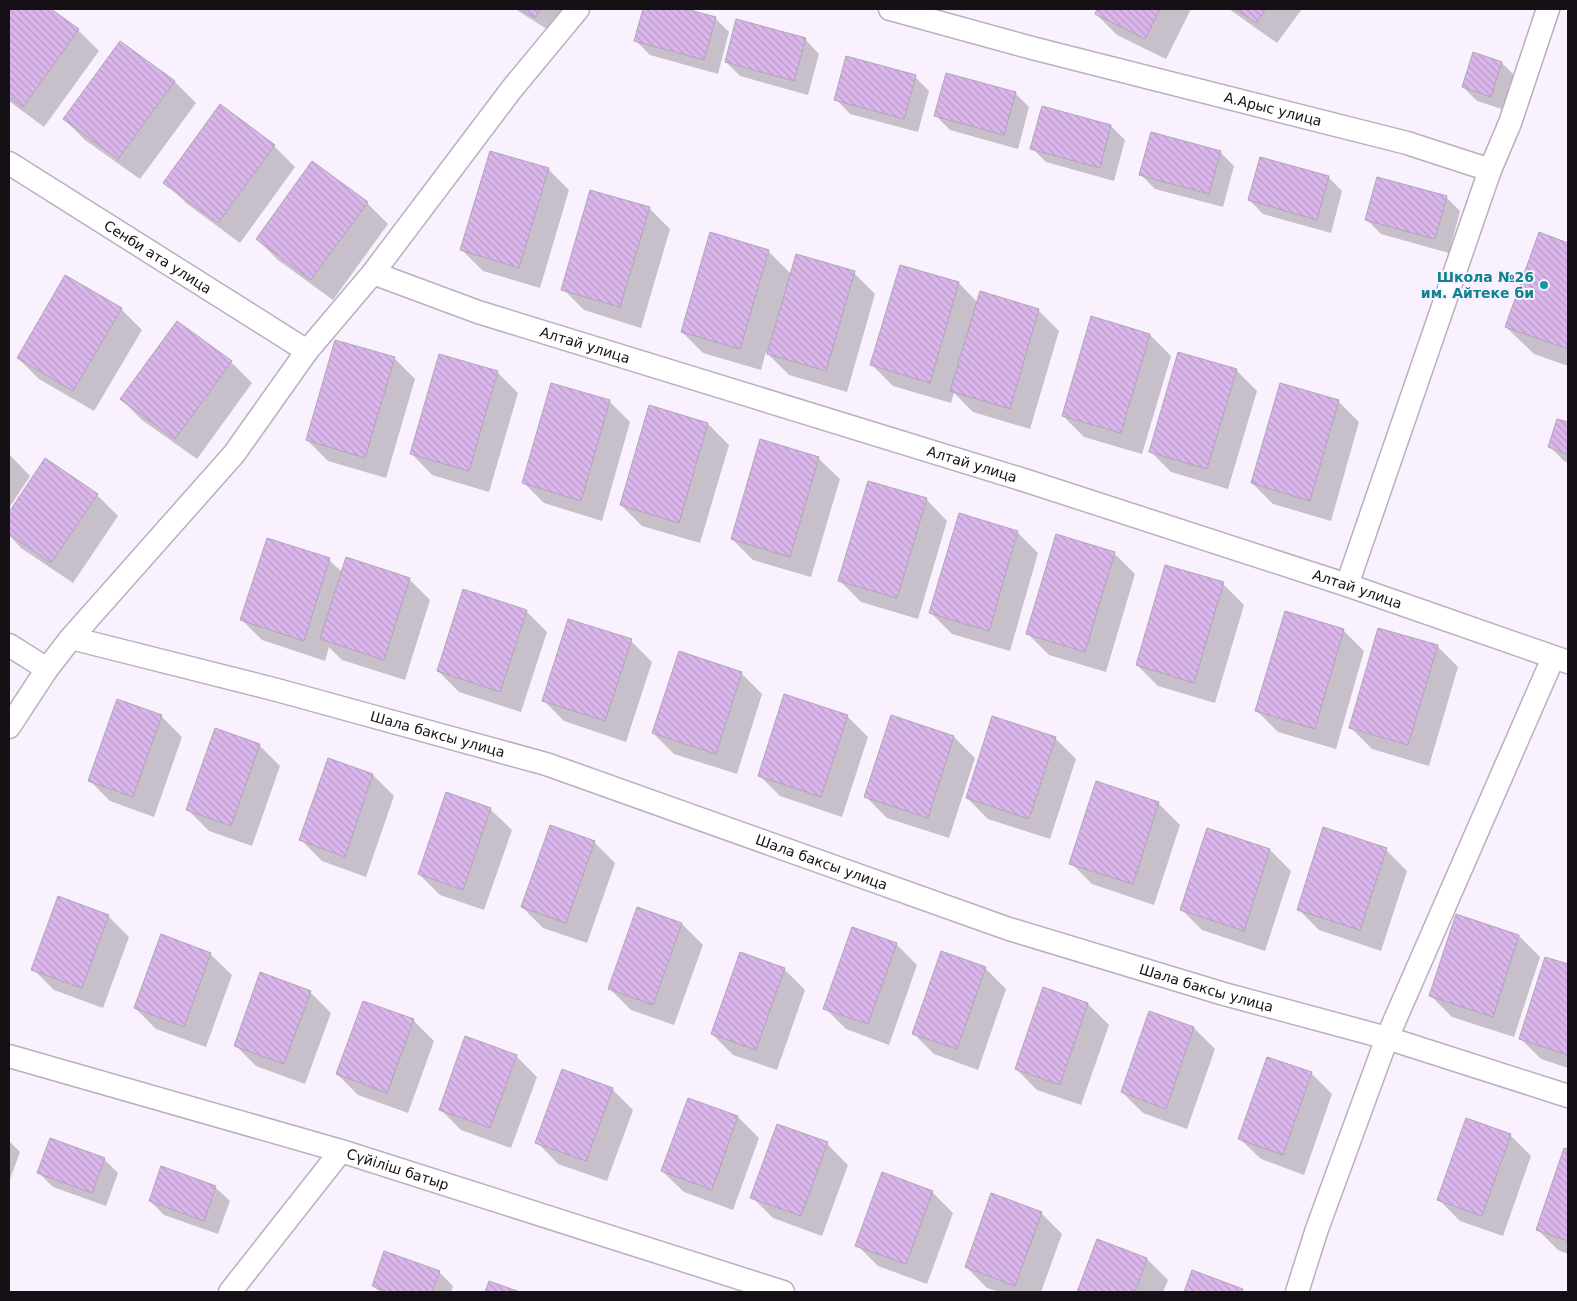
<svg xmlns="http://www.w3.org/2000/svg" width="1577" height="1301" font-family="'DejaVu Sans',sans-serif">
  <defs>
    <pattern id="building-back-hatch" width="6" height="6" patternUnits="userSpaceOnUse" patternTransform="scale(1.25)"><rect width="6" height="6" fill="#dab6eb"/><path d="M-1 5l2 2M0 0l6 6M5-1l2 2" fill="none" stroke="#ba9bc9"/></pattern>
  </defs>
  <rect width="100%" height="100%" fill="#f9f1fd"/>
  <g fill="#0003">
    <polygon points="11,9 49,9 78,30 99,51 44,127 9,101 9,11"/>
    <polygon points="515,9 564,9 550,31"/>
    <polygon points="644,9 681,9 715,18 729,32 718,74 650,55 636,41"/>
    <polygon points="1099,9 1191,9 1166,59 1117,35 1096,14"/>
    <polygon points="1229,9 1302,9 1277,43"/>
    <polygon points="805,39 819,54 808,95 740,76 726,62"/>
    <polygon points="120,43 175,82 196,103 140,179 85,140 64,119"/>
    <polygon points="1502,63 1516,77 1505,110 1477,101 1463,87"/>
    <polygon points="915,77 929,91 918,132 850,114 836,99"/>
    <polygon points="1015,93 1029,107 1018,149 950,130 936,116"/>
    <polygon points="1111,126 1125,140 1114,181 1046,162 1032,148"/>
    <polygon points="274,146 295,167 240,243 186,203 165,182"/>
    <polygon points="1220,152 1234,166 1223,207 1155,189 1141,175"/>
    <polygon points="548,169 569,190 540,288 483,271 462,250"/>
    <polygon points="1328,177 1342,191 1331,233 1263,214 1249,200"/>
    <polygon points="1446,197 1460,211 1449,253 1381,234 1367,220"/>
    <polygon points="367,203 388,224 333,300 278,260 257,239"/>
    <polygon points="649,208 670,229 641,328 584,310 563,289"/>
    <polygon points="1539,234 1568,244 1568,366 1534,354 1506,327"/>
    <polygon points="768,251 791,274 854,273 875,294 847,392 789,375 766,352 761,370 703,353 682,332"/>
    <polygon points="959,283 978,303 1038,310 1059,331 1030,429 973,412 954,393 951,403 893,386 872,365"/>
    <polygon points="121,309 142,330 94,411 39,379 18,358"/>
    <polygon points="177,322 231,362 252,383 197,459 142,420 121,399"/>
    <polygon points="1150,335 1171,356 1142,454 1084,437 1063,416"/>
    <polygon points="394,358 415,379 386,478 328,461 307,440"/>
    <polygon points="1236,370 1257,391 1228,489 1171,472 1150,451"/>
    <polygon points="497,372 518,393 489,492 432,475 411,453"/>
    <polygon points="609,401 630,422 602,521 544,503 523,482"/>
    <polygon points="1338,401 1359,422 1331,521 1273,504 1252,483"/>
    <polygon points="1558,420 1568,423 1568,463 1564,461 1550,447"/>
    <polygon points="708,424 729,445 700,543 642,526 621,505"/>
    <polygon points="9,454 30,476 9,508"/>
    <polygon points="818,458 840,479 811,577 753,560 732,539"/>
    <polygon points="45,460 97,495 118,516 73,583 21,548 9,535 9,514"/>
    <polygon points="926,499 947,521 918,619 861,602 840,581"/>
    <polygon points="1017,532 1038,553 1010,651 952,634 931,613"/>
    <polygon points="1114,553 1135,574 1106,672 1049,655 1028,634"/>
    <polygon points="329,560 343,573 409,579 430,600 405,680 342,660 329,647 325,661 262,640 241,619"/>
    <polygon points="1223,584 1244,605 1215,703 1158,686 1137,665"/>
    <polygon points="526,611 547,632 521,712 459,692 438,671"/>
    <polygon points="1343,630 1364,651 1336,749 1278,732 1257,711"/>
    <polygon points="631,641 652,662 626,742 564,721 543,700"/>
    <polygon points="1437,646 1458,667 1429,766 1372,749 1351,728"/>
    <polygon points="741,673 762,694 737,774 674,754 653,733"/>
    <polygon points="161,716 182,737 154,817 110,801 89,780"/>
    <polygon points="847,716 868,737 842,817 780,796 759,775"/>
    <polygon points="954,737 975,758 949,838 887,818 865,796"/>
    <polygon points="1055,738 1076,759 1050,839 988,819 967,798"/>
    <polygon points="259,745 280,766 252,846 209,831 188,810"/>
    <polygon points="329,760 373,775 394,796 366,877 322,861 301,840"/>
    <polygon points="1097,783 1159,804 1180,825 1154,905 1092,884 1071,863"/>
    <polygon points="490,809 512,830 484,910 440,895 419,874"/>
    <polygon points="594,842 615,863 587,943 543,928 522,907"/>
    <polygon points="1270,850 1291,871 1265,951 1202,930 1181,909"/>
    <polygon points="1386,850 1407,871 1381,951 1319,930 1298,909"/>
    <polygon points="108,916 129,937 103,1008 54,990 33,969"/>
    <polygon points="682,924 703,945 674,1025 631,1010 610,989"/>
    <polygon points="1519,936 1540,957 1514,1037 1452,1017 1431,996"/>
    <polygon points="896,944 917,965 889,1045 846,1029 825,1008"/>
    <polygon points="210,954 232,975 206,1047 156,1029 135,1008"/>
    <polygon points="1546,958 1568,965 1568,1068 1541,1059 1520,1038"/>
    <polygon points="985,968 1006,989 978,1070 934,1054 913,1033"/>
    <polygon points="784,969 805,990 777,1070 733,1055 712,1034"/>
    <polygon points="310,992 331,1013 305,1084 256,1066 235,1045"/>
    <polygon points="1088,1004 1109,1025 1081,1105 1037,1090 1016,1069"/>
    <polygon points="413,1020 434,1041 408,1113 358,1095 337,1074"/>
    <polygon points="1194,1028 1215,1049 1187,1129 1143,1113 1122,1092"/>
    <polygon points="516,1056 537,1077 511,1148 461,1130 440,1109"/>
    <polygon points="1311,1073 1332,1094 1304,1175 1261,1159 1239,1138"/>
    <polygon points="612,1089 633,1110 607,1181 558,1164 537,1142"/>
    <polygon points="688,1099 738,1117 759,1138 733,1210 684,1192 662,1171"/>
    <polygon points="1510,1135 1531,1156 1503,1236 1460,1221 1439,1200"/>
    <polygon points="9,1141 20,1152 9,1182"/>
    <polygon points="827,1144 848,1165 822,1236 773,1218 752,1197"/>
    <polygon points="1565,1149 1568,1150 1568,1254 1558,1250 1537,1229"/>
    <polygon points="104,1159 118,1173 106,1206 53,1187 39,1173"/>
    <polygon points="215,1187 230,1201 218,1234 164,1215 150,1201"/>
    <polygon points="932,1192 953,1213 927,1284 878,1266 857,1245"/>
    <polygon points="1041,1213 1062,1234 1041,1292 999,1292 987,1288 966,1267"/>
    <polygon points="1097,1240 1147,1259 1168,1280 1163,1292 1079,1292"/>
    <polygon points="439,1272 453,1286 451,1292 380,1292 373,1286"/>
    <polygon points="1193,1272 1242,1290 1244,1292 1185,1292"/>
  </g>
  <g fill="url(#building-back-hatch)" stroke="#b1a5b8">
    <polygon points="9,9 51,9 79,29 23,107 9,97"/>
    <polygon points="520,9 541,9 535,18"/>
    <polygon points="643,9 686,9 716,17 704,60 634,41"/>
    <polygon points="1097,9 1160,9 1145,39 1095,14"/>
    <polygon points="1236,9 1266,9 1256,23"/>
    <polygon points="736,19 806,38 794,81 725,62"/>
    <polygon points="120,41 175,81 118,159 63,119"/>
    <polygon points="1473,52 1502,62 1491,97 1462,87"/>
    <polygon points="846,56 916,75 904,119 834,100"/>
    <polygon points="946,73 1016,92 1004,135 934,116"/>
    <polygon points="220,104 275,145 218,223 163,183"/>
    <polygon points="1042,106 1111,125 1100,168 1030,149"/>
    <polygon points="1151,132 1221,151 1209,194 1139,175"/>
    <polygon points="490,151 549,168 519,268 460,250"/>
    <polygon points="1260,157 1329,176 1317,220 1248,200"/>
    <polygon points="312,161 368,202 311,280 256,239"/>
    <polygon points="1377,177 1447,196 1435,239 1365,220"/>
    <polygon points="590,190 650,207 620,307 561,290"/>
    <polygon points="710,232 769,250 740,349 681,332"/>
    <polygon points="1539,232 1568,243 1568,349 1505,327"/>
    <polygon points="796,254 855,271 826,371 767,354"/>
    <polygon points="900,265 959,282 930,383 870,365"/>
    <polygon points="65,275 122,308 73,391 17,358"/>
    <polygon points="980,291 1039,309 1010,409 950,391"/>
    <polygon points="1091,316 1150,334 1121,433 1062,416"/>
    <polygon points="177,321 232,361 175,439 120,399"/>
    <polygon points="335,340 395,357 365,458 306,440"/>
    <polygon points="1178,352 1237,369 1207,469 1149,452"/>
    <polygon points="439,354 498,371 469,471 410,454"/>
    <polygon points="551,383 610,400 581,501 522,483"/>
    <polygon points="1280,383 1339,400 1310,501 1251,483"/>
    <polygon points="649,405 708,423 679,523 620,505"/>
    <polygon points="1557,419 1568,422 1568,454 1548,447"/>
    <polygon points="760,439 819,457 790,557 731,539"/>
    <polygon points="45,458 98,494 51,563 9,534 9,512"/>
    <polygon points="868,481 927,498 897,598 838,581"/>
    <polygon points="959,513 1018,531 989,631 929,613"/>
    <polygon points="1056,534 1115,552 1085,652 1026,634"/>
    <polygon points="267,538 330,558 304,641 240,620"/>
    <polygon points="346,557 410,578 384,660 320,639"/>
    <polygon points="1165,565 1224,582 1194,683 1136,665"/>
    <polygon points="463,589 527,610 500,692 437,671"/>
    <polygon points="1285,611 1344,629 1315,729 1255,711"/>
    <polygon points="568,619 632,639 605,721 542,701"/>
    <polygon points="1378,628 1438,645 1408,745 1349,728"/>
    <polygon points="679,651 742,672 716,754 652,733"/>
    <polygon points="784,694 848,715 821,797 758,776"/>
    <polygon points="117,699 162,715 133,797 88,781"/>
    <polygon points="891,715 954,736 928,818 864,797"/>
    <polygon points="992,716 1056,737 1029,819 966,798"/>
    <polygon points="215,728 260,744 231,826 186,810"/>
    <polygon points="328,758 373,774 345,857 299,840"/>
    <polygon points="1096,781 1159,802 1133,884 1069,864"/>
    <polygon points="446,792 491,808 463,890 418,874"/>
    <polygon points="550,825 595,841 566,923 521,907"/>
    <polygon points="1323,827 1387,848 1360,930 1297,910"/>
    <polygon points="1207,828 1270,849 1244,931 1180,910"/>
    <polygon points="58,896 109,915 82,988 31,970"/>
    <polygon points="637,907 682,923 653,1005 608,989"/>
    <polygon points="1456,914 1519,935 1493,1017 1429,996"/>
    <polygon points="852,927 897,943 868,1024 823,1009"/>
    <polygon points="161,934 211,953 184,1027 134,1008"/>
    <polygon points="941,951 986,967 957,1049 912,1034"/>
    <polygon points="740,952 785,968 756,1050 711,1034"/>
    <polygon points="1545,957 1568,964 1568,1055 1519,1039"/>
    <polygon points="260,972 311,991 284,1064 234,1046"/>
    <polygon points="1043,987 1088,1003 1060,1085 1015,1069"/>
    <polygon points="363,1001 414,1019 387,1093 336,1074"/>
    <polygon points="1149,1011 1194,1027 1166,1109 1121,1092"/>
    <polygon points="465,1036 517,1055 490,1128 439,1110"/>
    <polygon points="1267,1057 1312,1072 1283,1155 1238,1139"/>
    <polygon points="562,1069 613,1088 586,1161 535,1143"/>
    <polygon points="688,1098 738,1116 712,1190 661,1171"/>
    <polygon points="1466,1118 1511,1134 1482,1216 1437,1200"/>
    <polygon points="777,1124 828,1142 801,1216 750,1198"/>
    <polygon points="50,1138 105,1158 92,1193 37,1173"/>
    <polygon points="1564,1148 1568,1149 1568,1241 1536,1230"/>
    <polygon points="161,1166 216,1186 204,1221 149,1201"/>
    <polygon points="882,1172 933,1191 906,1264 855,1246"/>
    <polygon points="991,1193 1042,1212 1015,1286 965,1267"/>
    <polygon points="1097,1239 1147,1258 1135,1292 1077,1292"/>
    <polygon points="384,1251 440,1271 432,1292 388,1292 372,1286"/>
    <polygon points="1192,1270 1243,1289 1242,1292 1184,1292"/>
    <polygon points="489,1281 520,1292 485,1292"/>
  </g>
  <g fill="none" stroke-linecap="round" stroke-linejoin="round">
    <g stroke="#bbaec1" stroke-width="25">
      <g id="street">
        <path id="s1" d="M890,9L1032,48L1407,143L1490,170L1510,123L1548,9"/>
        <path id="s2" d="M9,163L307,351"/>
        <path id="s3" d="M373,273L478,312L1027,481L1347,585L1568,662"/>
        <polyline points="1347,585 1490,170"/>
        <path id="s4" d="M71,638L277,690L546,764L1009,929L1224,994L1387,1038L1568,1096"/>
        <polyline points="9,645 47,669"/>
        <polyline points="9,727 47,669 71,638 234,454 307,351 373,273 511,90 578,9"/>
        <path id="s5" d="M9,1056L341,1151L783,1292"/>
        <polyline points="230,1292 341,1151"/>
        <polyline points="1297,1292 1317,1229 1387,1038 1553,658"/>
      </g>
    </g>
    <use href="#street" stroke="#fff" stroke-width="22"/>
  </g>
  <circle fill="#0f9aa8" stroke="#f9f1fd" stroke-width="2" cx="1544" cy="285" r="5"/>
  <g text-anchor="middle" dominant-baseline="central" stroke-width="4" stroke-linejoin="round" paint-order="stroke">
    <g font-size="14" fill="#141016" stroke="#f9f1fd">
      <text stroke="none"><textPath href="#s1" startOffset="396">А.Арыс улица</textPath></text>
      <text stroke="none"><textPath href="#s2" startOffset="176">Сенби ата улица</textPath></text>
      <text stroke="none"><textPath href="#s3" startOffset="224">Алтай улица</textPath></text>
      <text stroke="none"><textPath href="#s3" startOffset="629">Алтай улица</textPath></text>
      <text stroke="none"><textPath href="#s3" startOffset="1034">Алтай улица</textPath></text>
      <text stroke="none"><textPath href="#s4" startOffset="379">Шала баксы улица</textPath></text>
      <text stroke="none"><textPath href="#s4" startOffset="784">Шала баксы улица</textPath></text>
      <text stroke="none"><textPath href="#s4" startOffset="1189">Шала баксы улица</textPath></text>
      <text stroke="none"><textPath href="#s5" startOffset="405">Сүйіліш батыр</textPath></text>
    </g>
    <g font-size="14" font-weight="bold" fill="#0d838f" stroke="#f9f1fd" text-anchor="end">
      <text x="1534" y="277">Школа №26<tspan x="1534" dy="16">им. Айтеке би</tspan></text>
    </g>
  </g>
  <rect width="1577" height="1301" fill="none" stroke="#141016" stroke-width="20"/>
</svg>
